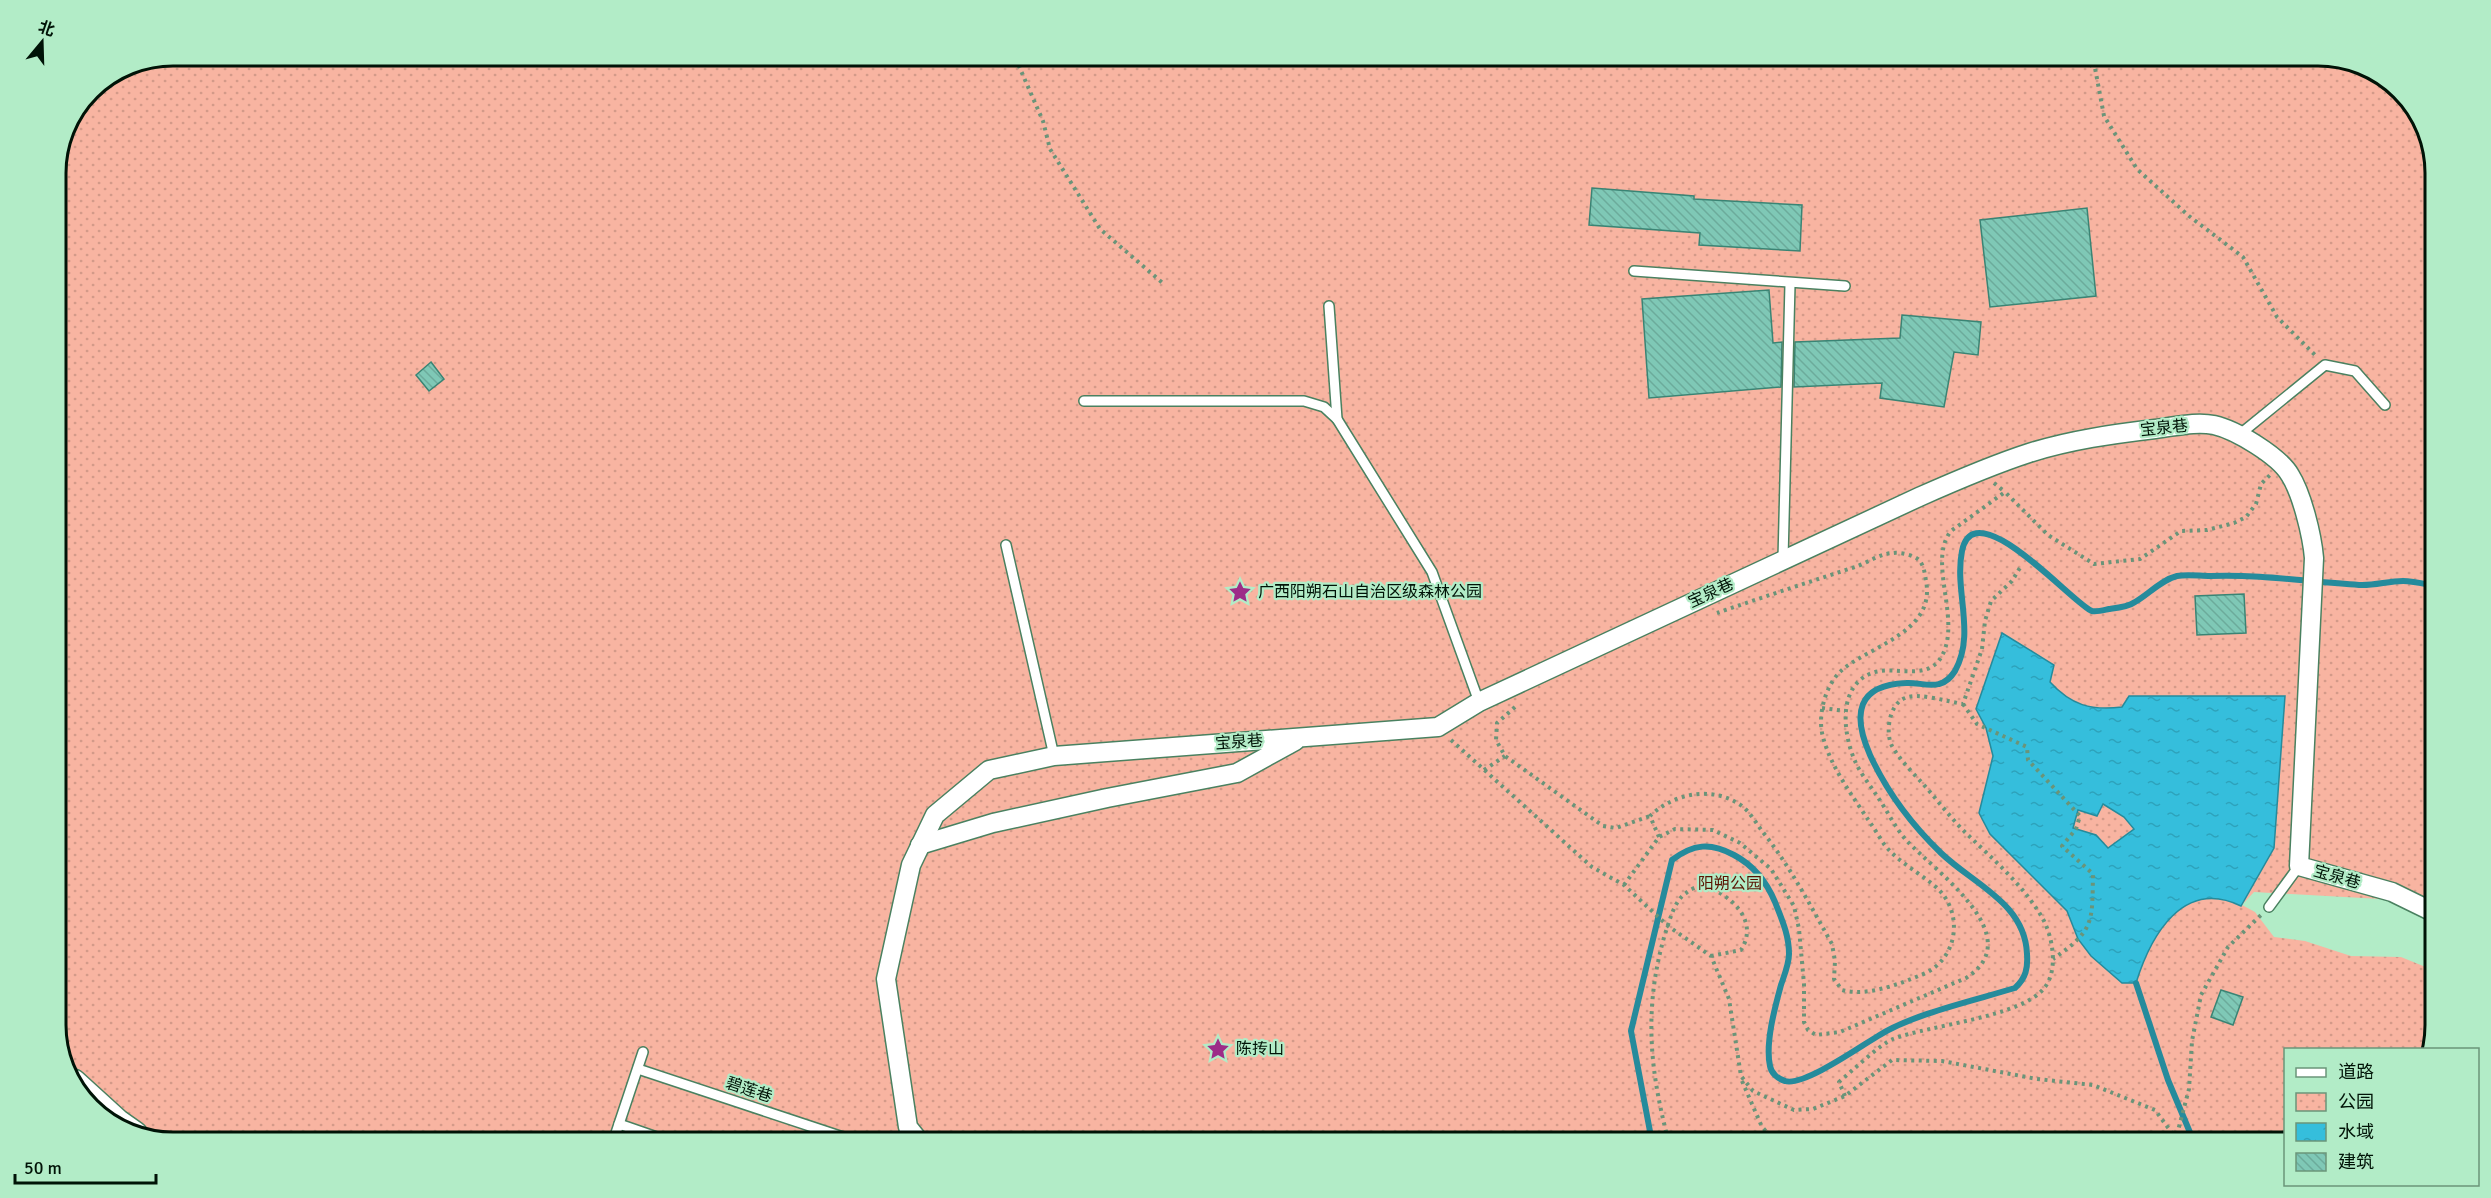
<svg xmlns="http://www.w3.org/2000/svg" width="2491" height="1198" font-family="Signika,'Noto Sans SC',sans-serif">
  <defs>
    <pattern id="park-dots" width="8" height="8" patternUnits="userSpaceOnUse" patternTransform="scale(1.5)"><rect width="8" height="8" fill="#f8b4a1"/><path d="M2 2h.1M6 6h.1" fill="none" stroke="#d39a89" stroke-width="1.8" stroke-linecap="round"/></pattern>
    <pattern id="water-ripples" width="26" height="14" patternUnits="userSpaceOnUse" patternTransform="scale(1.5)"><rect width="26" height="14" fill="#35bedc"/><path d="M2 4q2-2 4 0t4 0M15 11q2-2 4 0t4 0" fill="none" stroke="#2da2bb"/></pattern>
    <pattern id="building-back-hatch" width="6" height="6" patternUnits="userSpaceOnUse" patternTransform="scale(1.5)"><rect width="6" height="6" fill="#7fc8b6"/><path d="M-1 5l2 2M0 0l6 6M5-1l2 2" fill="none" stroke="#6cab9b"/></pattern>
  </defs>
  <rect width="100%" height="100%" fill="#b2ecc7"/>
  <polygon fill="url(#park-dots)" points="173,56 2318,56 2364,65 2416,107 2435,165 2435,902 2254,892 2242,905 2255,912 2274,937 2305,941 2351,956 2401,957 2428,968 2435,977 2435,1025 2431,1049 2286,1050 2285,1142 173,1142 127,1133 75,1091 56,1033 56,165 65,127 90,90 128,64"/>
  <path fill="url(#water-ripples)" stroke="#258b9c" stroke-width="1.5" fill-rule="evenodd" d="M2002,633L2054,665L2050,682C2071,705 2091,711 2122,707L2129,696H2285L2274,848L2241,906C2183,878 2151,935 2136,983H2122L2091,956L2078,939L2067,911L1990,834L1979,813L1993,756L1986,728L1976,709ZM2103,804L2124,817L2134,829L2108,848L2096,835L2073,828L2078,810L2097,816Z"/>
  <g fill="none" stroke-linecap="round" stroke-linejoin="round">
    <g stroke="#258b9c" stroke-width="6">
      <polyline points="2136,983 2168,1080 2194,1142"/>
      <path d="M1652,1142L1631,1031L1672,860C1693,844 1710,842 1734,855C1753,865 1767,883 1775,902C1782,920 1789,935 1789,954C1789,964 1784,976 1781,985C1775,1007 1765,1043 1770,1066C1771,1073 1778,1079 1785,1081C1803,1087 1861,1046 1878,1036C1912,1014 1976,1000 2015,988C2026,978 2028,968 2027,954C2025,903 1973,884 1941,853C1912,825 1887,792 1870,755C1852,714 1857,685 1906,683C1916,682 1929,687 1939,684C1947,682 1951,677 1955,671C1976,633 1954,591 1962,551C1974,489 2075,606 2092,611C2097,612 2104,610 2109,609C2117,608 2128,607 2135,602C2149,594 2161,580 2177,576C2187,574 2200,576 2210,576C2260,574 2309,582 2359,585C2374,586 2388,581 2403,581C2413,581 2425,584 2435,586"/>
    </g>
  </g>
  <g fill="url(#building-back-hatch)" stroke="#3a8474" stroke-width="1.5">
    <polygon points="1592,188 1694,196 1694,199 1802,205 1800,251 1699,245 1700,233 1589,225"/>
    <polygon points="2087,208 2096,296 1990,307 1980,220"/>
    <polygon points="1769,290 1773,343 1782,342 1781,387 1649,398 1642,299"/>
    <polygon points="1902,315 1981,322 1978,355 1954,352 1944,407 1880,398 1882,383 1794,387 1795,342 1900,338"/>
    <polygon points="431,362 444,379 429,391 416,375"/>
    <polygon points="2244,594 2246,633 2197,635 2195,596"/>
    <polygon points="2221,990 2243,997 2233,1025 2211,1017"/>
  </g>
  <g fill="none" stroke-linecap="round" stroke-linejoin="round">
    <g stroke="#4a8160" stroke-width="12">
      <g id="service">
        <polyline points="1634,271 1845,286"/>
        <polyline points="1329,306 1337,419 1432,572 1479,702"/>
        <polyline points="1084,401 1304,401 1324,407 1337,419"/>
        <polyline points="2239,435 2325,365 2355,371 2385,405"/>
        <polyline points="1006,545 1054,756"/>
        <polyline points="1783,559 1790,284"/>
        <polyline points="2269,907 2299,866"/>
        <polyline points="638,1069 858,1142"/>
        <polyline points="619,1124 671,1142"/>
        <polyline points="613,1142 643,1052"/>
      </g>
    </g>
    <g stroke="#4a8160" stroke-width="21">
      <g id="minor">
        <polyline points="920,845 993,823 1107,798 1237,773 1295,741"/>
        <path d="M920,1142L908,1127L886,979L911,865L935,815L989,770L1054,756L1438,727L1479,702L1919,497C1955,481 1992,465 2029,453C2070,440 2113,434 2155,429C2174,427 2195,421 2214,425C2236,430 2279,456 2290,475C2302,494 2312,535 2314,558L2299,866L2392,892L2435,913"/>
      </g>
    </g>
    <g stroke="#4a8160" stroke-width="30">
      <polyline id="secondary" points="73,1083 117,1123 134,1135"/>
    </g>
    <g stroke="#6a9479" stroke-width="4" stroke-dasharray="3 4.5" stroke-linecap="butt">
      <polyline points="1007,56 1018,64 1043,121 1050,149 1100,229 1165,285"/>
      <polyline points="2077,56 2095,68 2104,116 2137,169 2189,216 2243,257 2277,317 2316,356"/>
      <polyline points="1994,483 2005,492"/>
      <path d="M1963,704L1977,724L2027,747L2028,760L2080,816L2076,829L2062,846L2093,874C2092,922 2095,930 2053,959"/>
      <polyline points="1515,707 1497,723 1496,740 1505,756 1603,826 1616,828 1650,816"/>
      <polyline points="1822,708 1845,711"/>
      <polyline points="1451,740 1592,867 1624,885 1668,926 1711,956 1729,999 1741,1076 1753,1091 1794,1110 1813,1109 1845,1096 1892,1060 1942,1061 2037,1079 2093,1085 2155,1110 2175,1137"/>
      <polyline points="1484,770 1505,756"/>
      <path d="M1659,837L1650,816C1674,793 1713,785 1742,806C1750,812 1756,823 1762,831C1790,866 1810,905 1832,944L1835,961L1834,979L1842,990C1867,997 1899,984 1921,975C1958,961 1965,913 1936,887C1921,874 1902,864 1889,850C1882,843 1877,832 1871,824C1854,798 1831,768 1823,737C1817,716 1825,685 1842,670C1870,646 1936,632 1926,581C1925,575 1924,565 1919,560C1914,555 1900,552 1893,553C1881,553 1867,563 1855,567C1809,582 1763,597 1717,613"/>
      <path d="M1624,885L1659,837L1675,829L1713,830L1740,843L1771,869L1794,906L1799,929L1804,984V1022L1808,1030L1816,1035L1840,1032L1966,978C2030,937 1936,872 1907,841C1895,828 1887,810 1877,796C1870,785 1860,773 1855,761C1843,734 1837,686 1872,673C1893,665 1925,681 1940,659C1964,623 1926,562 1951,531L2005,492L2048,535L2094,564L2140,559L2181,531L2207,530L2234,523L2246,517L2256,504L2261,484L2270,475"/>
      <polyline points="1742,1081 1762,1127 1776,1142"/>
      <path d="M1845,1096L1839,1082C1852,1071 1879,1045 1893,1039C1929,1025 2024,1017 2045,987C2058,970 2053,939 2044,921C2027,889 1995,861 1969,836C1953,821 1939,802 1924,785C1913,773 1900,760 1892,746C1885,733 1889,704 1905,698C1918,692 1949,702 1963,704L1982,649L1985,621L1991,601L2012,581L2021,566"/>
      <path d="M1676,1142L1668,1139C1649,1067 1644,1006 1665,934C1670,920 1674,901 1686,893C1690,889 1697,887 1702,885C1730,894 1760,920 1741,950L1711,956"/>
      <polyline points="2175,1142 2189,1089 2192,1041 2201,995 2228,947 2261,915"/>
    </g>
    <use href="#service" stroke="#fff" stroke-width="9"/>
    <use href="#minor" stroke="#fff" stroke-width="18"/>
    <use href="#secondary" stroke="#fff" stroke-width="27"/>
  </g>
  <defs>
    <g id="sight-bare" transform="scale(1.8)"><path d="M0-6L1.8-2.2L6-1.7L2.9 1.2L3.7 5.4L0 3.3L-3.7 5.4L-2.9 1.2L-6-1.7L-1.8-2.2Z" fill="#9d2b88" stroke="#b2ecc7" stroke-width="2.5" paint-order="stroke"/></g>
  </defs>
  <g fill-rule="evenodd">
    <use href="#sight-bare" x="1240" y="592"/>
    <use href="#sight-bare" x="1218" y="1049"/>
  </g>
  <g text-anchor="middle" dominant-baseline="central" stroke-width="4.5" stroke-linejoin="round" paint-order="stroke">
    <g font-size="16" fill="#001307" stroke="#b2ecc7">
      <text transform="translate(2164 428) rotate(-6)">宝泉巷</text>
      <text transform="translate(1711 593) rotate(-25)">宝泉巷</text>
      <text transform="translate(1239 742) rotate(-4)">宝泉巷</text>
      <text transform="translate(2337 877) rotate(16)">宝泉巷</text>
      <text transform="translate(749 1090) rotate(18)">碧莲巷</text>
    </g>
    <g font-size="16" fill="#001307" stroke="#b2ecc7" text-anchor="start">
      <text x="1258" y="592">广西阳朔石山自治区级森林公园</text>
      <text x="1236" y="1049">陈抟山</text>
    </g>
    <g font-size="16" fill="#591200" stroke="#b2ecc7">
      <text x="1730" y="884">阳朔公园</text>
    </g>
  </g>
  <path d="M0 0H2491V1198H0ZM173 66H2318A107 107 0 0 1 2425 173V1025A107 107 0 0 1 2318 1132H173A107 107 0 0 1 66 1025V173A107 107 0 0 1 173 66Z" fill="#b2ecc7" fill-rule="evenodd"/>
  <path fill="none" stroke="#001307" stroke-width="3" d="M173 66H2318A107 107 0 0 1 2425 173V1025A107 107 0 0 1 2318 1132H173A107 107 0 0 1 66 1025V173A107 107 0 0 1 173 66Z"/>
  <rect x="2284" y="1048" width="195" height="138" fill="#b2ecc7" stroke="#6b957a" stroke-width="1.5"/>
  <rect x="2296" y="1068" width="30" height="9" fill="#ffffff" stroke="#6b957a" stroke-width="1.5"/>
  <text x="2338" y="1078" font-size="18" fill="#001307">道路</text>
  <rect x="2296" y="1093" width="30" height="18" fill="url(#park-dots)" stroke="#6b957a" stroke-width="1.5"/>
  <text x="2338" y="1108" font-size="18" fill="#001307">公园</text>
  <rect x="2296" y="1123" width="30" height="18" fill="url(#water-ripples)" stroke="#6b957a" stroke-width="1.5"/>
  <text x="2338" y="1138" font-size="18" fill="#001307">水域</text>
  <rect x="2296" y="1153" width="30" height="18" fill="url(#building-back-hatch)" stroke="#6b957a" stroke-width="1.5"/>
  <text x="2338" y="1168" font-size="18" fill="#001307">建筑</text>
  <g transform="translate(42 42) rotate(19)" stroke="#b2ecc7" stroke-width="4.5" paint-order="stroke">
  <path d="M0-4.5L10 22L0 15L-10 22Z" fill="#001307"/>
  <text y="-9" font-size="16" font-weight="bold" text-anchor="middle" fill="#001307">北</text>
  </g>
  <path d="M15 1174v9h141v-9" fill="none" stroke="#001307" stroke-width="3"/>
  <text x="24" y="1174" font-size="18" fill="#001307" stroke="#b2ecc7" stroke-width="4.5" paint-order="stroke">50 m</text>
</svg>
